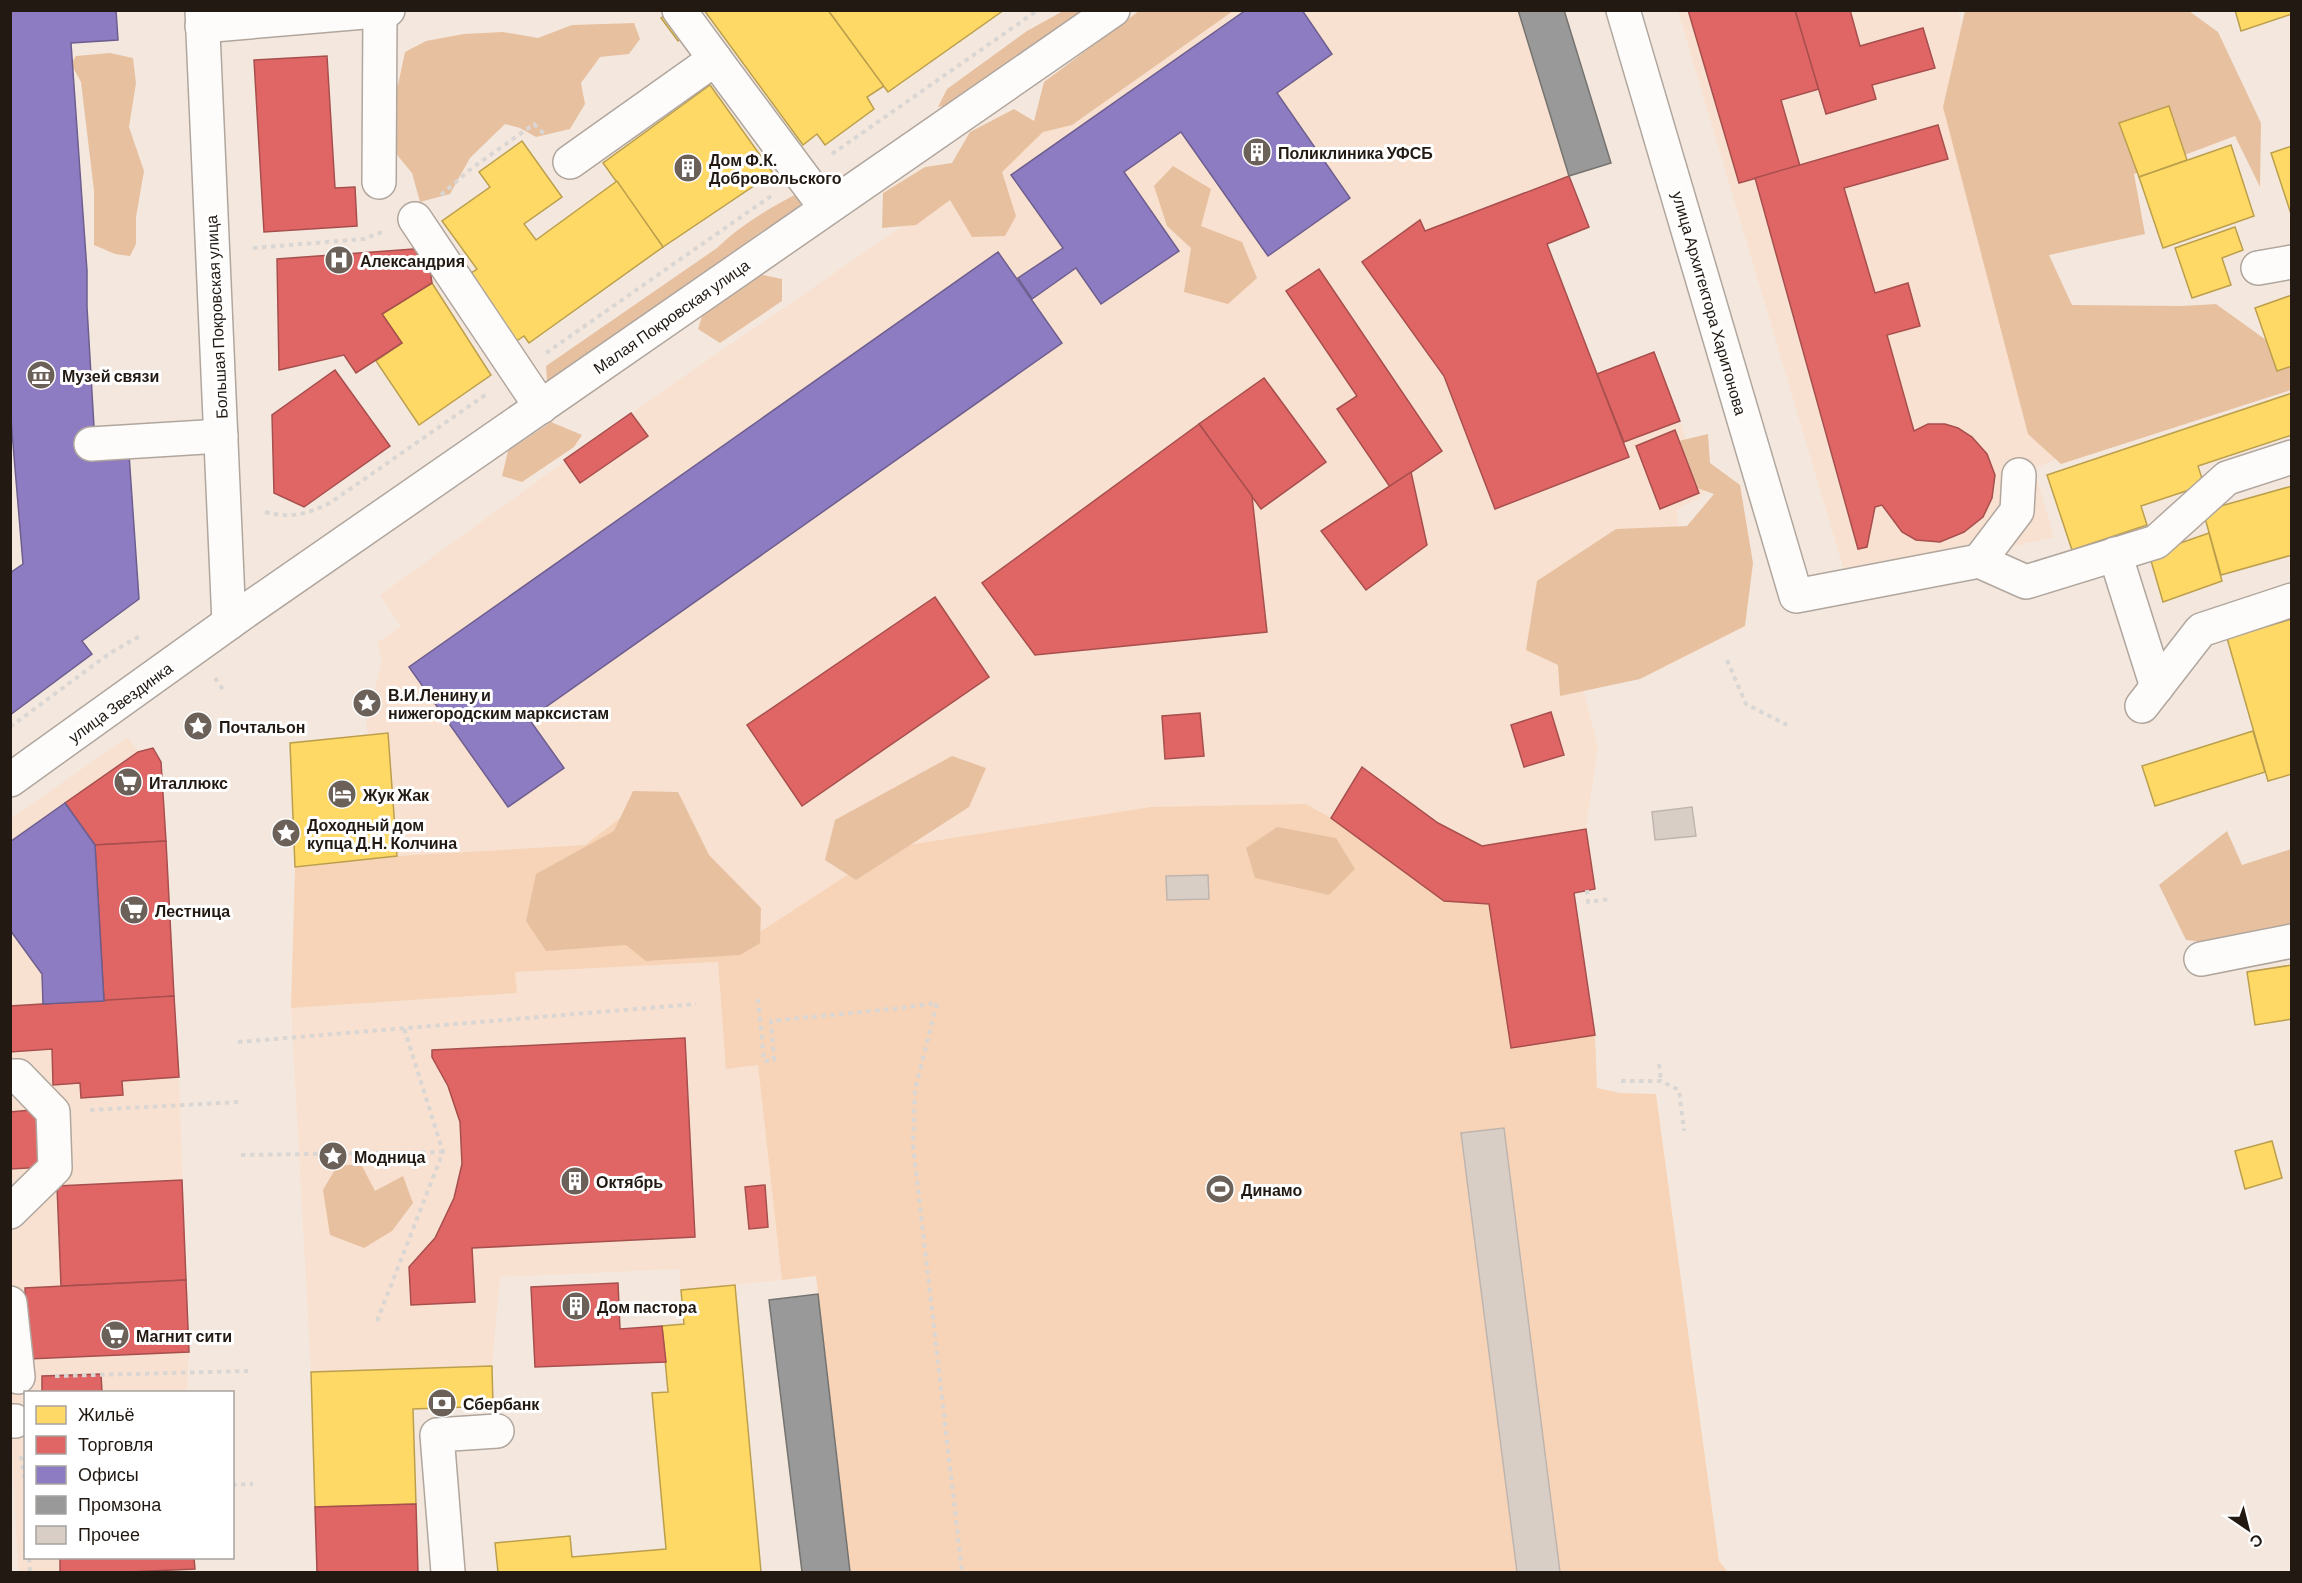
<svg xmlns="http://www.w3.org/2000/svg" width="2302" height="1583" font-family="Barlow,sans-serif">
  <rect width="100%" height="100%" fill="#f4e8de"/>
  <g fill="#f8e1d0">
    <polygon points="1216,11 1564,11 1611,163 1569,176 1589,227 1547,244 1597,373 1654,352 1680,421 1705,494 1677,510 1686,587 1576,661 1598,746 1586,829 1595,889 1574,893 1595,1035 1511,1048 1444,901 1331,818 1306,804 889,848 758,933 649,796 586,845 397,856 295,867 290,743 368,734 366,722 382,662 377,643 401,626 380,595 661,392"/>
    <polygon points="1678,11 1958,11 2070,453 2034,469 2054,537 1848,584"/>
    <polygon points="128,737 138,751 153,748 166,841 179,1077 189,1352 187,1392 26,1392 26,1558 194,1558 194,1572 18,1572 10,1398 10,819"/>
    <polygon points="718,962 726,1068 758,1065 782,1280 681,1290 679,1269 500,1277 492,1366 311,1372 291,1008 516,993 514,972"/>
  </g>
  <polygon fill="#f7d4b7" points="649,796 758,933 889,848 1151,807 1306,804 1331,818 1444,901 1489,904 1511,1048 1595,1035 1597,1088 1620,1093 1656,1094 1719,1561 1728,1572 850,1572 816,1276 782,1280 758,1065 726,1069 718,962 515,972 517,993 291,1008 295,867 397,856 585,845"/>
  <g fill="#e7c0a0">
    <polygon points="1063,11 1095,11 961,103 938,107 947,89 1027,31"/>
    <polygon points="1139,11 1233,11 1072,125 1043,132 1002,172 1016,216 1005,236 972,237 950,200 916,225 882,228 883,193 925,167 952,163 970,132 1014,109 1034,121 1044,82"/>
    <polygon points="1965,11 2189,11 2218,32 2261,123 2260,187 2235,136 2134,174 2145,234 2049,255 2072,305 2182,306 2216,304 2291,358 2291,390 2061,464 2028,434 1943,107"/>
    <polygon points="634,23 640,39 629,54 600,57 581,83 585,104 570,129 536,137 520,128 505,124 470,158 450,194 420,202 412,173 374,127 398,85 405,52 426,41 464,34 503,32 538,38 572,25"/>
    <polygon points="110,53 133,58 136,83 129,127 144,171 136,217 136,244 130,256 115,254 94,245 94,191 81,82 71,64 76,56"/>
    <polygon points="1173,166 1211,189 1201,226 1242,242 1257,278 1228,304 1184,292 1191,248 1167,226 1154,186"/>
    <path d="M802,191L798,217L765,229L582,368L547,381L546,366L717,248C742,224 771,207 802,191Z"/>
    <polygon points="754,273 782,279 782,301 720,343 698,329 705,307"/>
    <polygon points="551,422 582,435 574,447 522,482 502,476 508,451"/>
    <polygon points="1708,434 1710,463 1740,485 1753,563 1745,626 1640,679 1560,696 1558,665 1526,650 1537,581 1616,529 1687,526 1714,494 1666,477 1662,445"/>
    <polygon points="952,756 986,768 969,807 856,880 825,860 835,820"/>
    <polygon points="633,791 678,792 709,855 761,908 760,943 740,955 646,961 626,945 546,951 526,921 536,874 614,831"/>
    <polygon points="1277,827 1336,838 1355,869 1329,895 1255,878 1246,848"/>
    <polygon points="2227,831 2242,865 2291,849 2291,933 2222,944 2186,940 2159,885"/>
    <polygon points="361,1164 375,1191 403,1176 413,1203 392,1231 364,1248 330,1235 323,1190 337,1166"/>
  </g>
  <g fill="#ffd966" stroke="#bc9f4d" stroke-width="1.5">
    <polygon points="704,10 828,10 884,86 867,97 874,109 825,145 817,134 803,145"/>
    <polygon points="828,10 1004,10 888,92"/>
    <polygon points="2235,10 2292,10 2292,14 2241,31"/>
    <polygon points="671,11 688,34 678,41 661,18"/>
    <polygon points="710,85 773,173 663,247 603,163"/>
    <polygon points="2169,106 2187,160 2139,177 2119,123"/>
    <polygon points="522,141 562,197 524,224 536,240 617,181 663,247 529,343 524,336 512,344 464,278 477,269 442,221 490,187 479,172"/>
    <polygon points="2231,145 2254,216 2163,248 2139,177"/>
    <polygon points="2292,146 2292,217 2271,153"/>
    <polygon points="2235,227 2243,250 2222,258 2231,285 2192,298 2175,248"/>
    <polygon points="432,283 491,375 419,425 376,361 402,343 382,314"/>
    <polygon points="2292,295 2292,366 2277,371 2255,308"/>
    <polygon points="2292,393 2292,435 2198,466 2204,485 2141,506 2147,525 2072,550 2047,475"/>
    <polygon points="2292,486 2292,555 2221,575 2203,511"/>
    <polygon points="2209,533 2222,581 2163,602 2149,554"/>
    <polygon points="2292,619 2292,774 2268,781 2227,638"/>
    <polygon points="2253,731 2265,772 2155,806 2142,766"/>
    <polygon points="388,733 397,856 295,867 290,743"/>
    <polygon points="2292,965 2292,1019 2255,1025 2247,972"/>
    <polygon points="2272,1141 2282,1178 2245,1189 2235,1151"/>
    <polygon points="735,1285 761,1572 498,1572 495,1543 570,1536 572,1557 666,1549 652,1393 668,1392 662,1326 684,1324 681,1290"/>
    <polygon points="492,1366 493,1406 413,1409 416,1504 315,1507 311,1372"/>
  </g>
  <g fill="#e06666" stroke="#a74f4d" stroke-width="1.5">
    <polygon points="1688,10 1795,10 1819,89 1781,100 1800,166 1739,183"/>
    <polygon points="1795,10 1850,10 1860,46 1923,28 1935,68 1872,85 1876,99 1826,114"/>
    <polygon points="327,56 335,188 355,187 357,226 264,232 254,60"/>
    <polygon points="1938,125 1948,159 1844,188 1875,293 1908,283 1920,326 1887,335 1914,431 1928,424 1945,424 1958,428 1972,437 1987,454 1995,475 1992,498 1983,517 1964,532 1940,542 1916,540 1902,532 1882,505 1875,507 1867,547 1858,549 1755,178"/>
    <polygon points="1569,176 1589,227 1547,244 1629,457 1495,509 1444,376 1362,262 1420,220 1425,231"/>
    <polygon points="427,248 432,283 382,314 402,343 356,373 344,355 279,370 277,259"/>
    <polygon points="1319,269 1442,451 1390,487 1337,409 1357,396 1286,291"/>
    <polygon points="1654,352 1680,421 1624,442 1597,374"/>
    <polygon points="335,370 390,446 304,507 274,493 272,415"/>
    <polygon points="1264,378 1326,462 1261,509 1199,424"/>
    <polygon points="631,413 648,436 580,483 564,460"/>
    <polygon points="1199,424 1252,496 1267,632 1035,655 982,583"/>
    <polygon points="1675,430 1699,493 1660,509 1636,446"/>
    <polygon points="1411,472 1427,545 1366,590 1321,531"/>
    <polygon points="935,597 989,677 802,806 747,725"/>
    <polygon points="1551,712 1564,755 1524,767 1511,725"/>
    <polygon points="1200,713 1204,756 1165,759 1162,716"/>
    <polygon points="153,748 161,762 166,841 95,845 65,803 138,752"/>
    <polygon points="1362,767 1438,823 1482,846 1586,829 1595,889 1574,893 1595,1035 1511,1048 1489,904 1444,901 1331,818"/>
    <polygon points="166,841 174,996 104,1001 95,845"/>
    <polygon points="174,996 179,1077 122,1081 123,1095 81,1098 80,1083 53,1085 52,1049 10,1052 10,1006"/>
    <polygon points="685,1038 695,1237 472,1248 475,1302 411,1305 409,1267 435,1238 454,1198 462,1164 460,1122 448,1086 432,1057 432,1050"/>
    <polygon points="42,1109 46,1167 10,1169 10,1112"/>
    <polygon points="182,1180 186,1280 61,1286 57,1186"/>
    <polygon points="765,1185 768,1227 749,1229 745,1187"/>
    <polygon points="186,1280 189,1352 28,1359 25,1288"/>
    <polygon points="618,1283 620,1329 662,1326 666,1362 535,1367 531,1287"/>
    <polygon points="101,1374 102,1392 42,1392 42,1376"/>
    <polygon points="416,1504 418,1572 317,1572 315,1507"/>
    <polygon points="60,1558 194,1558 195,1569 128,1572 60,1572"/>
  </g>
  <g fill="#8e7cc3" stroke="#6d5e8e" stroke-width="1.5">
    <polygon points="10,10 116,10 118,40 71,43 87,271 87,307 94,427 90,428 92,457 129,454 139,599 82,641 92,654 10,715 10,573 23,564 10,408"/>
    <polygon points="1246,10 1302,10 1332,54 1277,93 1350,198 1268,256 1181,132 1124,172 1179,251 1101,304 1076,268 1032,299 1018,278 1063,248 1011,175"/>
    <polygon points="998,252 1062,343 529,719 564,768 508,807 409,667"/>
    <polygon points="65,803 95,845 104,1001 43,1004 42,974 10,930 10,842"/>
  </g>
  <g fill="#999" stroke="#757370" stroke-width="1.5">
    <polygon points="1518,10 1564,10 1611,163 1569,176"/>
    <polygon points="818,1294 850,1572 802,1572 769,1300"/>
  </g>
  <g fill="#d8cec6" stroke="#bfb5ae" stroke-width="1.5">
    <polygon points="1692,807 1696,836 1655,840 1652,812"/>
    <polygon points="1208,875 1209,899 1167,900 1166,876"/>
    <polygon points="1504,1128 1560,1572 1517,1572 1461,1133"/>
  </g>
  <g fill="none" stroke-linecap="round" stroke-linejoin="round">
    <g stroke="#b0a69e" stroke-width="36">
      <g id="minor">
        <polyline points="202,10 229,623"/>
        <polyline points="679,10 715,59"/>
        <polyline points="1623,10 1796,596 1979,561 2026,582 2156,542 2227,478 2292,457"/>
        <polyline points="202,26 388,10"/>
        <polyline points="570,162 715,59 826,208"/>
        <polyline points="379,182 380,11"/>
        <polyline points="415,219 541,407"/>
        <polyline points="2258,268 2292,262"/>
        <polyline points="91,444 221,436"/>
        <polyline points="2115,554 2157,687"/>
        <polyline points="1979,561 2017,511 2019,475"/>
        <polyline points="2142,706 2201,630 2292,600"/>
        <polyline points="10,780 240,615 1113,10"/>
        <polyline points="2201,959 2292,941"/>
        <polyline points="10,1076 18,1076 53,1112 55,1168 10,1212"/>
        <polyline points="10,1303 18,1377"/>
        <polyline points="10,1421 15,1421"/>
        <polyline points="448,1572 437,1435 497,1431"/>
      </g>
    </g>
    <g stroke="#dad6d3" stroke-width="4" stroke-dasharray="4.5 4.5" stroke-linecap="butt">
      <polyline points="832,154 1038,10"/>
      <polyline points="441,195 472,168 534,124 545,135"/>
      <polyline points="253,248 364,239 382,232"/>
      <polyline points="546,353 771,196"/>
      <path d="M265,512C292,519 306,514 330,503L488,393"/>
      <polyline points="1727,660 1746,704 1787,725"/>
      <polyline points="215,678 224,691"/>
      <polyline points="10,727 110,653 140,636"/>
      <polyline points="1587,890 1588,902 1609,899"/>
      <polyline points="758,999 764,1061 774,1060 771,1021 902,1008 937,1003 915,1090 913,1145 962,1572"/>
      <polyline points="238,1042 696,1004"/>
      <polyline points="1659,1064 1661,1081"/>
      <polyline points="1621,1081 1661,1081 1679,1090 1684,1131"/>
      <polyline points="90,1110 240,1102"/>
      <polyline points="241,1155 443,1152"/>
      <polyline points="377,1321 443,1152 404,1028"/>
      <polyline points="55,1376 248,1371"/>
      <polyline points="21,1456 26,1488"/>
      <polyline points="232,1485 253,1484"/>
      <polyline points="29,1558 30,1572"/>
    </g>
    <use href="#minor" stroke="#fdfcfa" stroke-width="33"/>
  </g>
  <defs>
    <g id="building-disc" transform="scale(1.5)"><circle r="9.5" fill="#6b6159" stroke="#fff"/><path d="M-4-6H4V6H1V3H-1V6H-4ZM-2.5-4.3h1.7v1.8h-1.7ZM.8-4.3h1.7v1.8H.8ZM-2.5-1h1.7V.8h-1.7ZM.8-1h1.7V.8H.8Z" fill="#fff"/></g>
    <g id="hospital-disc" transform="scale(1.5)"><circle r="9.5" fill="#6b6159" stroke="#fff"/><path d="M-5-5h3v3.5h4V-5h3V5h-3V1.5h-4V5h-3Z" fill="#fff"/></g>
    <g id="museum-disc" transform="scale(1.5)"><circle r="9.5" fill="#6b6159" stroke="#fff"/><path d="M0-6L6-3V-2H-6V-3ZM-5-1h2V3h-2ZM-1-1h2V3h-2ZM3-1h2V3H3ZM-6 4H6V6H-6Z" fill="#fff"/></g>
    <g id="sight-disc" transform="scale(1.5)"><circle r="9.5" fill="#6b6159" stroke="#fff"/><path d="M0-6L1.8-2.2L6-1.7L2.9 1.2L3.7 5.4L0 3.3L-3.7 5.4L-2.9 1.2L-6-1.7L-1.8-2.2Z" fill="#fff"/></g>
    <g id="supermarket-disc" transform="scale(1.5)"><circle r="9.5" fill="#6b6159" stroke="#fff"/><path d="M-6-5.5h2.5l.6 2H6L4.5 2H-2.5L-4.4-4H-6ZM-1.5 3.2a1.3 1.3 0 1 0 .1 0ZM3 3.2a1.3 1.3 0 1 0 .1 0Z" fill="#fff"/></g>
    <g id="hotel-disc" transform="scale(1.5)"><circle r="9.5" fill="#6b6159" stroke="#fff"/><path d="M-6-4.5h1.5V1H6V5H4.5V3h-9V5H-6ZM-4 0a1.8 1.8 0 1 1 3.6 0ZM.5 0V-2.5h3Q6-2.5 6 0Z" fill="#fff"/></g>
    <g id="stadium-disc" transform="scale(1.5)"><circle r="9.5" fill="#6b6159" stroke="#fff"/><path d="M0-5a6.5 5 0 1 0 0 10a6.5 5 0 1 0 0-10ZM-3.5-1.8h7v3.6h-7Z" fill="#fff"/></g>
    <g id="bank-disc" transform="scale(1.5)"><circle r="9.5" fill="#6b6159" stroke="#fff"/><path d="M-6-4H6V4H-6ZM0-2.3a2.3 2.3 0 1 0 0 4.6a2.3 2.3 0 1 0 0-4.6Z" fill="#fff"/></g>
  </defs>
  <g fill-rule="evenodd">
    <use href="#building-disc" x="1257" y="152"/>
    <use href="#building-disc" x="688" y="168"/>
    <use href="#hospital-disc" x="339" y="260"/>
    <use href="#museum-disc" x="41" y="375"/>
    <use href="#sight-disc" x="367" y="703"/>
    <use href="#sight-disc" x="198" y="726"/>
    <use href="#supermarket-disc" x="128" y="782"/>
    <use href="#hotel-disc" x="342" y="794"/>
    <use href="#sight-disc" x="286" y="833"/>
    <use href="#supermarket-disc" x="134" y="910"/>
    <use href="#sight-disc" x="333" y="1156"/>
    <use href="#building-disc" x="575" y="1181"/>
    <use href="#stadium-disc" x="1220" y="1189"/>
    <use href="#building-disc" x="576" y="1306"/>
    <use href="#supermarket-disc" x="115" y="1335"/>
    <use href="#bank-disc" x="442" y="1403"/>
  </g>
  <g text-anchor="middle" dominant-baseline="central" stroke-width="6" stroke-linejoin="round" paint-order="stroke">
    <g font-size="16" font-weight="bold" fill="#211912" stroke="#fff" text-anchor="start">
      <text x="1278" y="152">Поликлиника УФСБ</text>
      <text x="709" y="159">Дом Ф.К.<tspan x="709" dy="18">Добровольского</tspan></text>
      <text x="360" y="260">Александрия</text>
      <text x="62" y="375">Музей связи</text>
      <text x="388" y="694">В.И.Ленину и<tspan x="388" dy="18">нижегородским марксистам</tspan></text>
      <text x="219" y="726">Почтальон</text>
      <text x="149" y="782">Италлюкс</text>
      <text x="363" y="794">Жук Жак</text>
      <text x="307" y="824">Доходный дом<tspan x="307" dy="18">купца Д.Н. Колчина</tspan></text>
      <text x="155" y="910">Лестница</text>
      <text x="354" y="1156">Модница</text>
      <text x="596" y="1181">Октябрь</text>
      <text x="1241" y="1189">Динамо</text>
      <text x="597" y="1306">Дом пастора</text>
      <text x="136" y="1335">Магнит сити</text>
      <text x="463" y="1403">Сбербанк</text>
    </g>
    <g font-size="16" fill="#211912" stroke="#fff">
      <text transform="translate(1710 303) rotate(74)">улица Архитектора Харитонова</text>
      <text transform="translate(671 316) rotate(-35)">Малая Покровская улица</text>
      <text transform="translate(216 317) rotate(-93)">Большая Покровская улица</text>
      <text transform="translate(120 702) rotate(-36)">улица Звездинка</text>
    </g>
  </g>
  <rect width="2302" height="1583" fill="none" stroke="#211912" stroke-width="24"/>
  <rect x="24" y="1391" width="210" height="168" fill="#ffffff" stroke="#a6a3a0" stroke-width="1.5"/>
  <rect x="36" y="1406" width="30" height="18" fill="#ffd966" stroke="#a6a3a0" stroke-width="1.5"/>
  <text x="78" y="1421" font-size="18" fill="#211912">Жильё</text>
  <rect x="36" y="1436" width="30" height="18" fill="#e06666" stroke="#a6a3a0" stroke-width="1.5"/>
  <text x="78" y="1451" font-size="18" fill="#211912">Торговля</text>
  <rect x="36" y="1466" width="30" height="18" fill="#8e7cc3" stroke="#a6a3a0" stroke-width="1.5"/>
  <text x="78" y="1481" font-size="18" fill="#211912">Офисы</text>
  <rect x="36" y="1496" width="30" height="18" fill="#999999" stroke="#a6a3a0" stroke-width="1.5"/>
  <text x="78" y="1511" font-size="18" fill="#211912">Промзона</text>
  <rect x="36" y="1526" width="30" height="18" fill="#d8cec6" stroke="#a6a3a0" stroke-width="1.5"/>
  <text x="78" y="1541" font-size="18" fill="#211912">Прочее</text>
  <g transform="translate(2248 1529) rotate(145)" stroke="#ffffff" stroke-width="4.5" paint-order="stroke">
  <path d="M0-4.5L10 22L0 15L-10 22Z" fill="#211912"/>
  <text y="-9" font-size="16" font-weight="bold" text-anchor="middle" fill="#211912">С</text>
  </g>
</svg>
